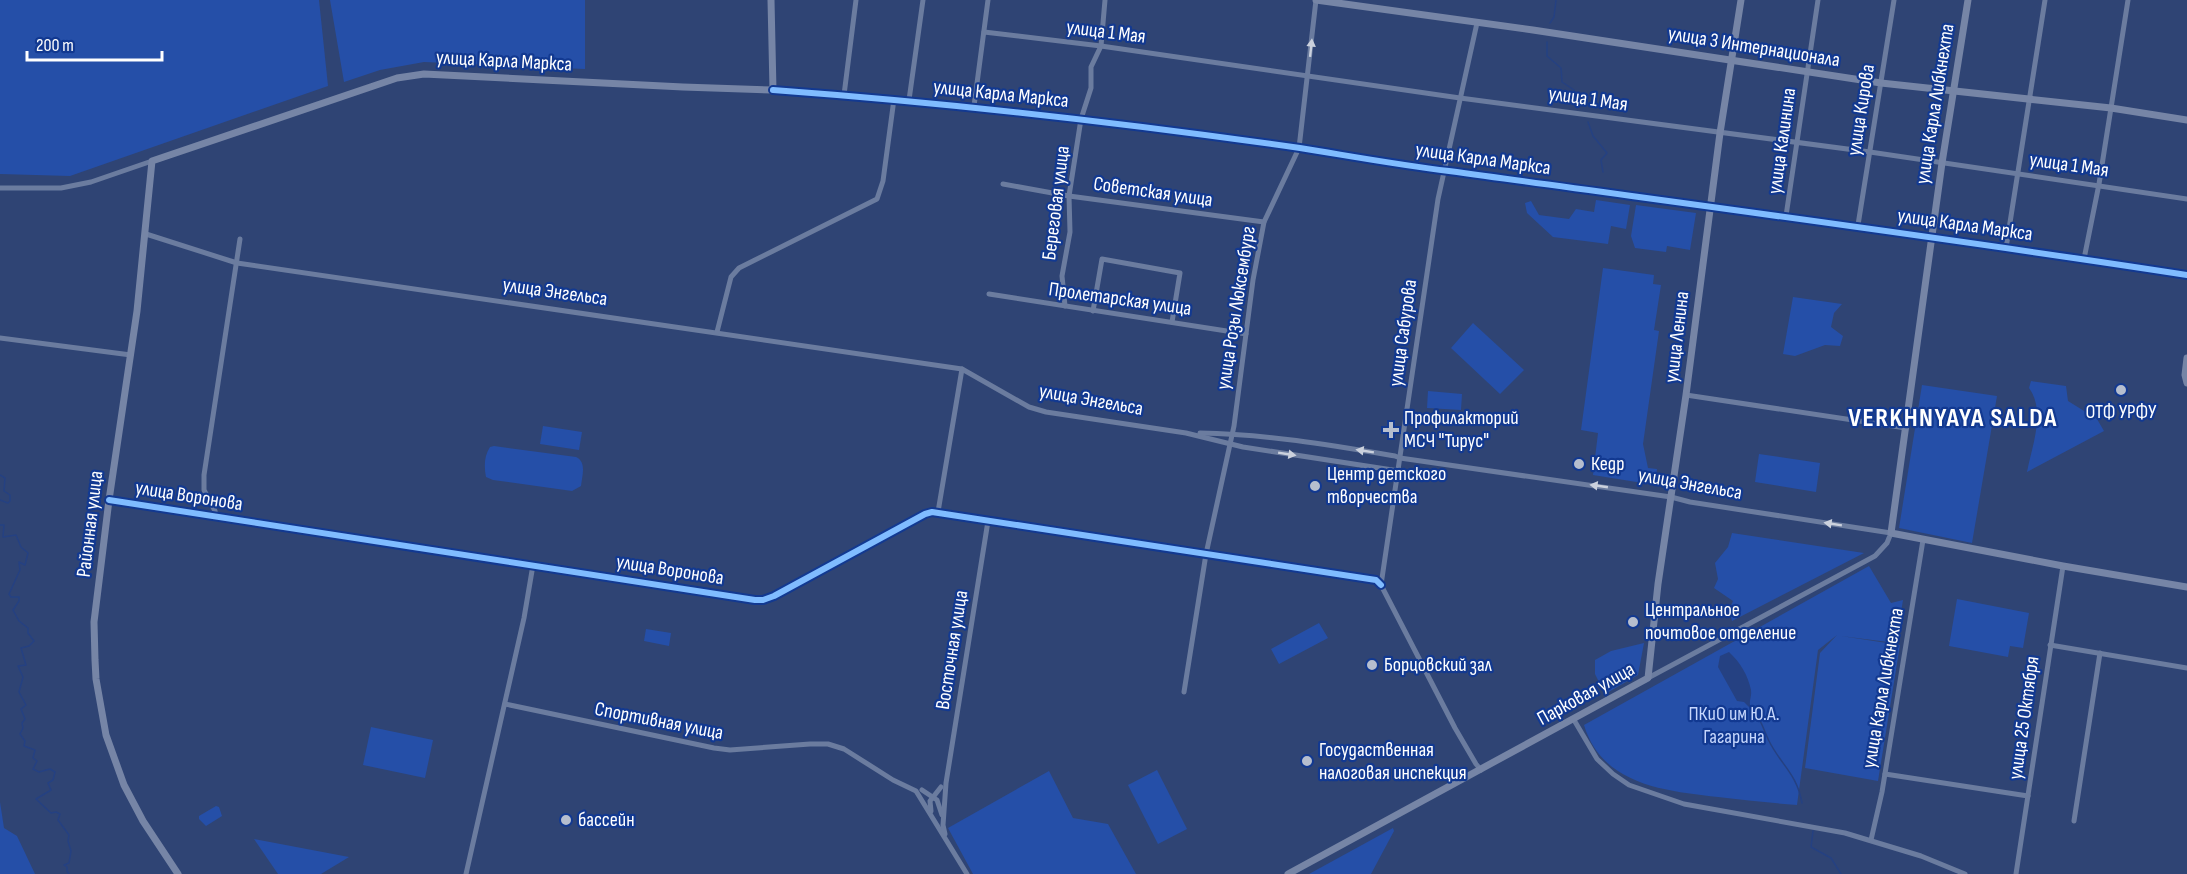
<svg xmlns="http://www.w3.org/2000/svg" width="2187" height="874" font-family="'Sofia Sans Condensed',sans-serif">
  <rect width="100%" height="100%" fill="#2f4474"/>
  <g fill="#254fa8">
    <polygon points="0,0 319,0 328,86 70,176 0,174"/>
    <polygon points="330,0 585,0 585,69 424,62 380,70 344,82"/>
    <polygon points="1596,200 1630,205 1626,229 1611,226 1608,244 1553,237 1527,213 1525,203 1531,201 1539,215 1569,219 1576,209 1594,212"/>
    <polygon points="1636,205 1696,213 1690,250 1667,246 1666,252 1635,248 1631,236"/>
    <polygon points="1603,268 1654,275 1653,284 1661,285 1654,330 1659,331 1643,444 1648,468 1657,469 1655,485 1593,475 1598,433 1581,430"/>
    <polygon points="1793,297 1842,304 1834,313 1831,327 1843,336 1840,346 1825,345 1795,356 1783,354"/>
    <polygon points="1473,323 1524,370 1500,394 1451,348"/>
    <path d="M2031,381L2066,386L2068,401L2097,419L2104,431L2027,472C2032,446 2046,411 2029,388Z"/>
    <polygon points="1922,385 1997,396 1972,543 1899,528"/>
    <polygon points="1428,391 1462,394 1461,410 1427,408"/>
    <polygon points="543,426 582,432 579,450 540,444"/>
    <path d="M494,446L576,457C587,462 582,476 581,486L572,491L493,480L486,477C484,467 484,456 490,447Z"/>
    <polygon points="1759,454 1820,463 1816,492 1755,482"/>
    <polygon points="1732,533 1864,553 1732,621 1729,610 1733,601 1714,588 1718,579 1715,563 1728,547"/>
    <path d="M1869,566L1891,603L1903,600L1896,643L1841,636L1900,645L1878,781L1805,768L1820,653L1837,635L1818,650L1797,805C1770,803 1744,800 1718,797C1665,791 1602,785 1584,725Z"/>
    <polygon points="1957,599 2029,613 2023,648 2010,646 2008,657 1949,646"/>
    <polygon points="1319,623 1328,638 1279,664 1271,649"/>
    <polygon points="646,629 671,633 669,646 644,641"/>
    <polygon points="1644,643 1638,675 1605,694 1595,674 1595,660 1611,651"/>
    <polygon points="371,727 433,740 425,778 363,765"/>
    <polygon points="1157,770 1187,829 1158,844 1128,785"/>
    <polygon points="1049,771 1073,818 1108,824 1136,874 973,874 948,828"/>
    <polygon points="0,802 4,828 17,836 35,874 0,874"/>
    <polygon points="216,806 219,807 222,816 206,826 199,819 199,816"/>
    <polygon points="1393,828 1394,831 1371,874 1309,874"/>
    <polygon points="254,839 349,857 321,874 278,874"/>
  </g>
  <path fill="#254182" d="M1729,652C1740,662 1748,675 1751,690C1752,698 1748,701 1751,709L1744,702L1737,701L1718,667L1720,656Z"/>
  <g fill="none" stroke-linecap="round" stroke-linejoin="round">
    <g stroke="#254182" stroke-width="1.5">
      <polyline points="1550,23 1554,17 1556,0"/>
      <polyline points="1547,42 1547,56 1561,68 1562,82 1574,90 1578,107"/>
      <polyline points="1588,122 1593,136 1607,153 1601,160 1603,172"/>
      <polyline points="0,475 5,478 4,491 10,495 10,501 8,503 0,500"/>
      <polyline points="0,525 4,525 3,537 16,535 21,547 28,553 25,565 19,562 20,570 9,594 11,597 19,597 19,601 13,610 19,621 28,628 28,633 34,641 29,646 21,648 26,665 18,666 23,677 19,692 26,705 21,709 25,719 22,723 23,728 20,734 25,741 24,746 35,750 33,758 37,761 33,769 39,772 50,769 55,772 53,780 48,783 51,790 36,799 51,813 56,812 60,814 58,820 69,835 68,841 71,851 69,863 64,865 67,867 67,871 69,874"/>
      <path d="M1751,708C1762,721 1762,726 1769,741C1781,765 1797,774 1802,803"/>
      <polyline points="1813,831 1811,847 1831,858 1841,874"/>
    </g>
    <g stroke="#6b7c9f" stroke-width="5">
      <polyline points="1477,23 1438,199 1381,585 1455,728 1476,764 1481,770"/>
      <polyline points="984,32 1101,46 1460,98 1870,152 2187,199"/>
      <path d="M773,90C950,103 1125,123 1300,148C1350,156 1399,165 1449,171C1695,205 1941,237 2187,275"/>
      <polyline points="844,95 856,0"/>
      <polyline points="909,100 923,0"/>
      <polyline points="974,106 988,0"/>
      <polyline points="1003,184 1069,196 1264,222"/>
      <polyline points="0,188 61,188 91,182 152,161"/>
      <polyline points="1786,216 1818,0"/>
      <polyline points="1858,225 1894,0"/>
      <polyline points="146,234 237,263 962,369 1029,407 1046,412 1186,433 1243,447 1399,471"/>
      <polyline points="2006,248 2045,0"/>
      <polyline points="2084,259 2099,184 2128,0"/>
      <polyline points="989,294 1246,334"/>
      <polyline points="1065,306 1062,276 1070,232 1069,196 1081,119 1091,88 1091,67 1101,46 1105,0"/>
      <polyline points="1093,311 1102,259 1180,273 1172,322"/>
      <polyline points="717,332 731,277 739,268 877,199 883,181 894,99"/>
      <polyline points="0,338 131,355"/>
      <polyline points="1686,395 1906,428"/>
      <path d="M1200,433C1266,434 1330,445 1395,456L1400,458L1671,497L1690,502L1891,533L1887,543L1875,556L1648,678"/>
      <polyline points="109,500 755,600 763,600 774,596 925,514 932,512 1376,580 1381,585"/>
      <polyline points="938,512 962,369"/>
      <polyline points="216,517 215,511 204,490 204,475 240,239"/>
      <polyline points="2050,645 2187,668"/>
      <polyline points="1184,692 1206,554 1234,426 1253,280 1264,222 1299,148 1316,0"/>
      <polyline points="505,704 714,748 730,750 810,744 828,744 844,749 893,780 916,791 967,874"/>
      <polyline points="1574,720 1597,759 1613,774 1629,785 1684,804 1845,833 1921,856 1965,874"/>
      <polyline points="1885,774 2028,796"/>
      <polyline points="922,790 937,800 942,815"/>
      <polyline points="931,811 930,801 941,787"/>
      <polyline points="2074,821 2100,653"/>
      <polyline points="945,834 943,825 946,783 988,521"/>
      <polyline points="1871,840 1882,792 1923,540"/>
      <polyline points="466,874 524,618 533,565"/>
      <polyline points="2016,874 2063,566"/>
    </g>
    <g stroke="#7685a6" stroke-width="7">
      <polyline points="1316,0 1533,30 1881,83 2111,108 2187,120"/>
      <polyline points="1968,0 1942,163 1891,533 2063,566 2187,587"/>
      <polyline points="2187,358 2185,375 2187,383"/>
      <polyline points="178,874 143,821 124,785 106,735 96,679 95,660 94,622 109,500 137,311 152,161 397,78 424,74 683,87 773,90 771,0"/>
      <polyline points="1288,874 1648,678 1658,584 1686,395 1720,133 1741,0"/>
    </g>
    <g stroke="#123991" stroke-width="10">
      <g id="cycleway">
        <path d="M773,90C950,103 1125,123 1300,148C1350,156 1399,165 1449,171C1695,205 1941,237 2187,275"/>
        <polyline points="109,500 755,600 763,600 774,596 925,514 932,512 1376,580 1381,585"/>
      </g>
    </g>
    <use href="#cycleway" stroke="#80bcff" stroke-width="6"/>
  </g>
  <defs><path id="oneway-solid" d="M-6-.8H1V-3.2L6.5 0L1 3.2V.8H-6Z" transform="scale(1.5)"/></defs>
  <g fill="#cbd1dd">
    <use href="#oneway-solid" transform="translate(1311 48) rotate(-84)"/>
    <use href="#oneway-solid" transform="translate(1365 451) rotate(-171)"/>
    <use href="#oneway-solid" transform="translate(1287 454) rotate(9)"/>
    <use href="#oneway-solid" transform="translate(1599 486) rotate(-172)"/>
    <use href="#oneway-solid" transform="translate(1833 524) rotate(-171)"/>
  </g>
  <g fill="#b6bece" stroke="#123991" stroke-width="2">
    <circle cx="2121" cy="390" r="6"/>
    <path d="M1388 421h6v6h6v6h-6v6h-6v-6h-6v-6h6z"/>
    <circle cx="1579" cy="464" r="6"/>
    <circle cx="1315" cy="486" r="6"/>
    <circle cx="1633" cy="622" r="6"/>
    <circle cx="1372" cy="665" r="6"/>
    <circle cx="1307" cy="761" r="6"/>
    <circle cx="566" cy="820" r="6"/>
  </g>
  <g text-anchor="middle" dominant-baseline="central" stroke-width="4.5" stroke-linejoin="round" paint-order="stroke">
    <g font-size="20" fill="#fff" stroke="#123991">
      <text transform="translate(1106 32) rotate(7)">улица 1 Мая</text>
      <text transform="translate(1754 47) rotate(9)">улица 3 Интернационала</text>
      <text transform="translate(504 61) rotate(3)">улица Карла Маркса</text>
      <text transform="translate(1001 94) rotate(6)">улица Карла Маркса</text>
      <text transform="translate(1588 99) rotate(8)">улица 1 Мая</text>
      <text transform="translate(1935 104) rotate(-81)">улица Карла Либкнехта</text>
      <text transform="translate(1861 110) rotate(-81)">улица Кирова</text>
      <text transform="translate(1782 141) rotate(-82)">улица Калинина</text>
      <text transform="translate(1483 159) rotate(8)">улица Карла Маркса</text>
      <text transform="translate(2069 165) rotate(8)">улица 1 Мая</text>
      <text transform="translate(1153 192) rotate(8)">Советская улица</text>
      <text transform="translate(1056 203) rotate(-83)">Береговая улица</text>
      <text transform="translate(1965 225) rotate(8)">улица Карла Маркса</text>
      <text transform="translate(555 292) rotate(8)">улица Энгельса</text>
      <text transform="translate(1120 299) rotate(8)">Пролетарская улица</text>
      <text transform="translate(1236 308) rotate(-81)">улица Розы Люксембург</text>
      <text transform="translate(1403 333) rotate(-82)">улица Сабурова</text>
      <text transform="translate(1677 337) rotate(-83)">улица Ленина</text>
      <text transform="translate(1091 400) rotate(10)">улица Энгельса</text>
      <text transform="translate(1690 484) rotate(10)">улица Энгельса</text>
      <text transform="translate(189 496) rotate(9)">улица Воронова</text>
      <text transform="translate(90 524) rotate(-83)">Районная улица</text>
      <text transform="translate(670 570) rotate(9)">улица Воронова</text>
      <text transform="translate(952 650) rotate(-81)">Восточная улица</text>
      <text transform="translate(1883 688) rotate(-80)">улица Карла Либкнехта</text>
      <text transform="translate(1586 694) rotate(-29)">Парковая улица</text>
      <text transform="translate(2024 718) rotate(-82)">улица 25 Октября</text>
      <text transform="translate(659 721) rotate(11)">Спортивная улица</text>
    </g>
    <g font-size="20" fill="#fff" stroke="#123991" text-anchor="start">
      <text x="2121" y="412" text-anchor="middle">ОТФ УРФУ</text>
      <text x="1404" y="418">Профилакторий<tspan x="1404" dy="23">МСЧ "Тирус"</tspan></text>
      <text x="1591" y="464">Кедр</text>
      <text x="1327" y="474">Центр детского<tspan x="1327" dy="23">творчества</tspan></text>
      <text x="1645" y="610">Центральное<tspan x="1645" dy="23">почтовое отделение</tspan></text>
      <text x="1384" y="665">Борцовский зал</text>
      <text x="1319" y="750">Госудаственная<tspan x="1319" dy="23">налоговая инспекция</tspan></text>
      <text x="578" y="820">бассейн</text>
    </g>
    <g font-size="20" fill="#c6d7fd" stroke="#123991">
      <text x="1734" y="714">ПКиО им Ю.А.<tspan x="1734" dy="23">Гагарина</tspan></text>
    </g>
    <g font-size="26" font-weight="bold" letter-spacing="1.5" fill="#fff" stroke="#123991">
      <text x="1953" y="418">VERKHNYAYA SALDA</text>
    </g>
  </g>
  <path d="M27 51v9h135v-9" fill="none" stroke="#ffffff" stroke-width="3"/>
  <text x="36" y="51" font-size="18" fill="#ffffff" stroke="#123991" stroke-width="4.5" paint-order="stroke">200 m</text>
</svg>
